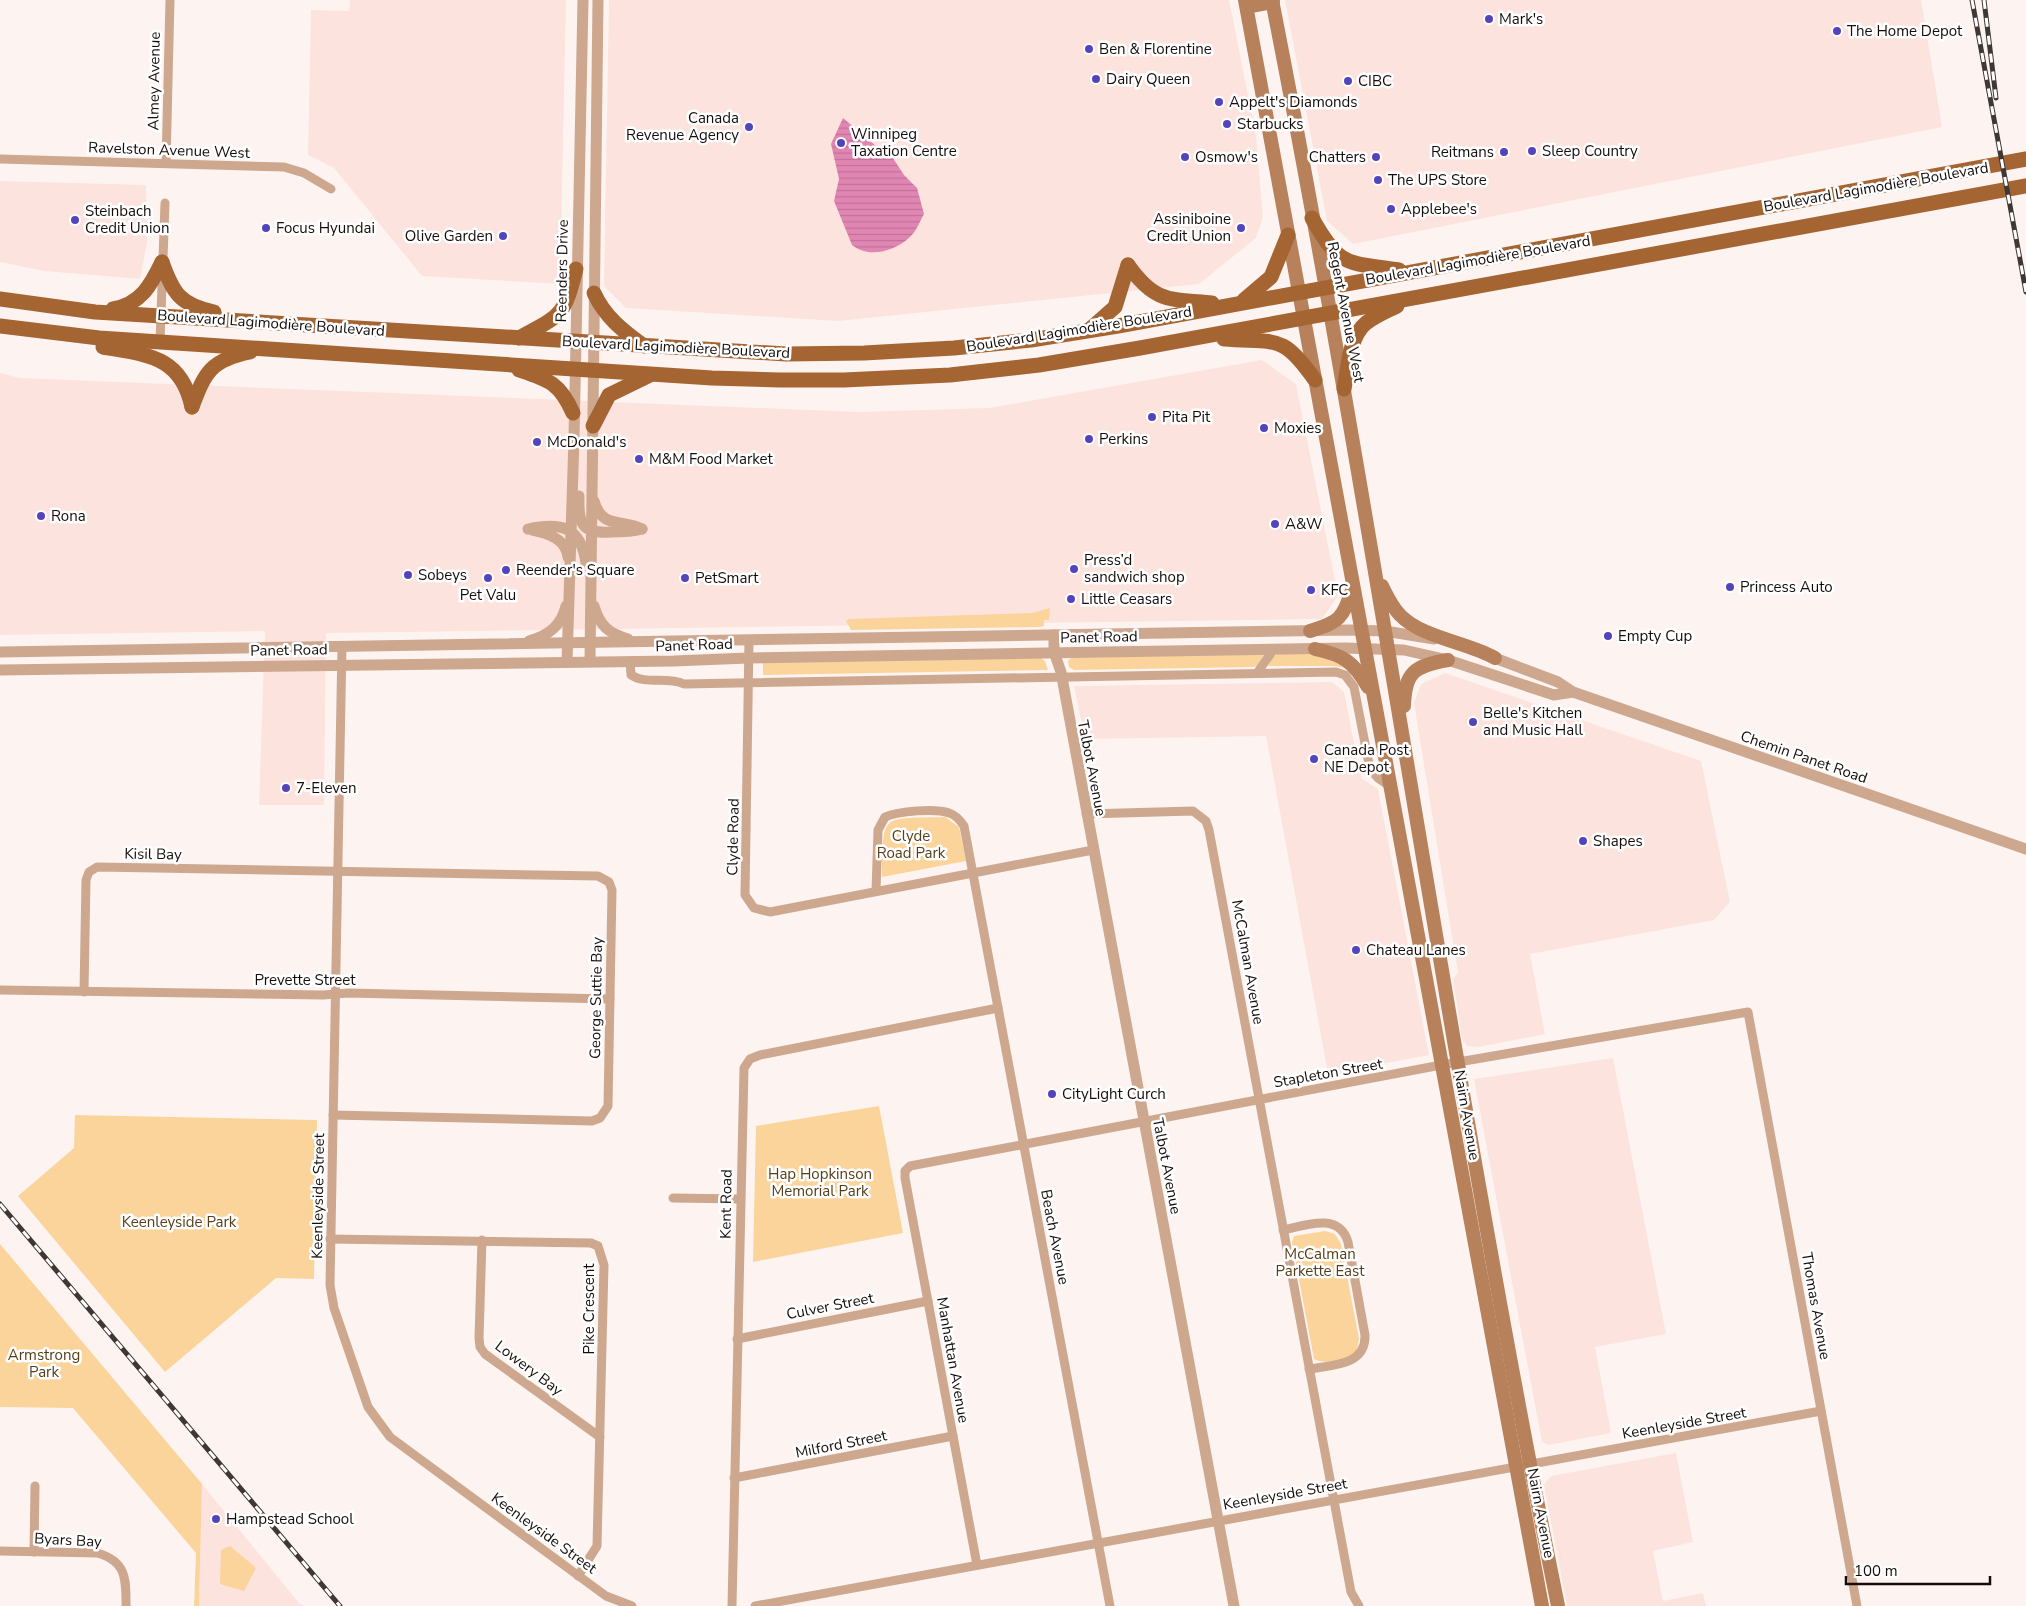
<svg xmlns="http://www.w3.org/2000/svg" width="2026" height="1606" font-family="'Nunito Sans',sans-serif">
  <defs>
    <pattern id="water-rules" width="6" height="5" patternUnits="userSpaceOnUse" patternTransform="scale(1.25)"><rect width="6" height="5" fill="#e186b2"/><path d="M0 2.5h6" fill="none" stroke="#c07298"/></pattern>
  </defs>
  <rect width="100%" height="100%" fill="#fdf4f1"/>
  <g fill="#fce3dd">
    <polygon points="350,0 566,0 560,284 422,276 334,168 308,155 311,10 349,11"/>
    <polygon points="609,0 1229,0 1256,136 1263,217 1256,238 1199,284 838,321 626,308 604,286"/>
    <polygon points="1285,0 1921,0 1942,127 1353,244 1327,221"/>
    <polygon points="0,181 146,185 147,243 140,279 44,271 0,262"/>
    <polygon points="1262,360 1296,384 1338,596 1322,619 326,633 324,805 259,805 265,631 0,635 0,373 20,378 859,412 989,408"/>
    <polygon points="1445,673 1701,761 1730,902 1714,920 1530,954 1545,1034 1479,1047 1467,1046 1462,1039 1453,978 1458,973 1414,703 1421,684"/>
    <polygon points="1332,682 1344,692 1361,778 1378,789 1429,1055 1328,1074 1266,736 1085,739 1074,686"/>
    <polygon points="1613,1058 1666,1334 1595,1347 1611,1433 1549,1445 1542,1442 1474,1079"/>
    <polygon points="1676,1453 1693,1542 1653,1551 1663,1601 1703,1593 1706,1606 1567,1606 1544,1485 1551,1476"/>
    <polygon points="202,1484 299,1603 305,1606 199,1606"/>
  </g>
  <g fill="#fad49a">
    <polygon points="1050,608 1049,620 1044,620 1044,626 1040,627 851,630 846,621 849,619 1032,613"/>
    <polygon points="1320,653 1346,668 1333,666 1268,666 1273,657 1278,654"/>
    <polygon points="1265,654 1258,665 1254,667 1074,670 1069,667 1068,661 1071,658"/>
    <polygon points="1041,658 1045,661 1048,670 763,675 763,662"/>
    <path d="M945,817L959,827L966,861L882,877C883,811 881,819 945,817Z"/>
    <polygon points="879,1106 903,1233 753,1262 756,1126"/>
    <polygon points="75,1115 317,1120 314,1279 276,1278 165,1372 18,1196 74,1148"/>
    <path d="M1325,1231L1335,1234L1341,1244L1359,1339C1358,1342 1358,1348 1356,1351C1348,1362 1325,1365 1314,1359L1292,1242L1294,1236Z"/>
    <polygon points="0,1244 202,1484 199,1606 194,1606 196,1553 73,1408 0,1407"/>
    <polygon points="230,1546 256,1568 244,1591 220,1584 221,1550"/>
  </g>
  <path fill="url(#water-rules)" d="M843,118L876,146H885L904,175L917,188L924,214C920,221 916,232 910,237C895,251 869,259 852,245L834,201L839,179L831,144Z"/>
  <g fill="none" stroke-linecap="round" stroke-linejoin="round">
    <g stroke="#cda88f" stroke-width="9">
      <polyline points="0,159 284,167 304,173 331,189"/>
      <polyline points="166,163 170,0"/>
      <polyline points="160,342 165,203"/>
      <polyline points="749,640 745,895 754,908 770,912 1093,850"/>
      <polyline points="342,646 330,1285 334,1308 368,1407 390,1437 606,1596 632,1606"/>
      <path d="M630,661L631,675C646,685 667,676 684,684L1336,672L1345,675L1354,687L1370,769L1378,778L1391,787"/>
      <polyline points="1257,673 1274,649"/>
      <polyline points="1086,814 1193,811 1206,821 1209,830 1351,1592 1359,1606"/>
      <path d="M876,891L878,830L885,817C898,811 936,808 949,813C956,815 960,820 964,826L1110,1606"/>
      <polyline points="0,990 323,995 349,993 610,999"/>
      <polyline points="84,992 86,880 89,872 97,867 598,876 609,882 612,890 608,1106 600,1118 592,1121 333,1115"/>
      <polyline points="673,1198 740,1199"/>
      <path d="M1283,1230C1306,1225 1339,1212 1348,1242L1365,1335C1366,1366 1332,1365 1309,1369"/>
      <polyline points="330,1239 591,1243 598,1246 604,1265 597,1546 578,1576"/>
      <polyline points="482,1240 479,1338 480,1347 485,1354 600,1437"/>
      <polyline points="737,1339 928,1301"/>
      <polyline points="734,1478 953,1436"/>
      <path d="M0,1551L97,1553C127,1561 126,1580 126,1606"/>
      <polyline points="34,1552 35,1486"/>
      <polyline points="977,1565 905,1178 905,1171 910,1166 1441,1065 1748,1012 1857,1606"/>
      <polyline points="732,1606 744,1068 750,1059 760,1055 998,1008"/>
      <polyline points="755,1606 1821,1411"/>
    </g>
    <g stroke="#cda88f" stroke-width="11">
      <path d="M579,496C578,524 582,534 611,532C621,532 631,532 642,529"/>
      <path d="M594,501C602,529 621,519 642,529"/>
      <path d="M528,529C560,522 581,526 586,563"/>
      <path d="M532,530C548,533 566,539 568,557"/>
      <path d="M594,606C600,626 608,633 628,639"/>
      <polyline points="1054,635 1054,652 1061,672 1234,1606"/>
      <path d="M529,641C549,635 561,626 566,606"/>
      <polyline points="0,652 1348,630 1385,631 1434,639"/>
      <polyline points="1487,655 1558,682 1573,692 2026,849"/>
      <polyline points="590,661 598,0"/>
      <polyline points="567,662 574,438 583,0"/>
      <polyline points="0,670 674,661 748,658 1345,648 1404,650 1448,660 1554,695 1573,692"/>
    </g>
    <g stroke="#b6815b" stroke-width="14">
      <path d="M1245,0C1347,535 1442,1071 1542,1606"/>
      <path d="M1272,0C1377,534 1450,1073 1558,1606"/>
      <polyline points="1247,7 1273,2"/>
      <path d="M1382,586C1387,596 1392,607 1400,615C1422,638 1467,642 1495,658"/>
      <path d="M1310,631C1342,621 1342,618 1353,588"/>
      <path d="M1315,649C1343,655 1353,661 1368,687"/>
      <path d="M1404,706C1405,672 1414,666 1448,660"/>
    </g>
    <g stroke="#a56533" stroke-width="15">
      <path d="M1312,218C1340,268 1346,262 1399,270"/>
      <path d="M162,262C173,293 180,305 214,312"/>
      <path d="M1128,265C1155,303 1169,299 1212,303"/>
      <path d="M594,293C605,317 623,331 644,346"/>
      <polyline points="0,299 95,312 786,354 864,353 954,348 1031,340 1118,326 2026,159"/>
      <polyline points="1244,300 1271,277 1288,235"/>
      <path d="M113,309C141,304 151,285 162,262"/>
      <polyline points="0,326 99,338 712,378 780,380 844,380 950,375 1039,365 1140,348 2026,186"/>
      <polyline points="1089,330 1115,307 1128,265"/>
      <path d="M519,338C561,315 564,317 576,269"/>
      <path d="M1224,339C1277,343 1282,333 1315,380"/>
      <path d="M103,347C148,355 181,356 192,407"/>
      <path d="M519,370C549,380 560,383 573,413"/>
      <path d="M1344,389C1348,368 1349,337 1366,323C1375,316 1387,311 1397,306"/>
      <path d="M192,407C205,372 211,360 250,352"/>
      <polyline points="593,426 609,395 650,375"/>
    </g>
    <g stroke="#3e3735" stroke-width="5">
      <g id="rail">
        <polyline points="1972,0 2026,292"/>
        <polyline points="1984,0 1996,98"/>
        <polyline points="0,1204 340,1606"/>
      </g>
    </g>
    <use href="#rail" stroke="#fff" stroke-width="3" stroke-dasharray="9" stroke-linecap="butt"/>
  </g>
  <g fill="#5444bb" stroke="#fff" stroke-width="2">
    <circle cx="1489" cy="19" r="5"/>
    <circle cx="1837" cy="31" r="5"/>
    <circle cx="1089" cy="49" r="5"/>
    <circle cx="1096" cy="79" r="5"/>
    <circle cx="1348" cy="81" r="5"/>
    <circle cx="1219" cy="102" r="5"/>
    <circle cx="1227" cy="124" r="5"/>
    <circle cx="749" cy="127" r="5"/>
    <circle cx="841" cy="143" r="5"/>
    <circle cx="1532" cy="151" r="5"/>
    <circle cx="1504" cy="152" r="5"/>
    <circle cx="1185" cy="157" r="5"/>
    <circle cx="1376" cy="157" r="5"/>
    <circle cx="1378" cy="180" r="5"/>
    <circle cx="1391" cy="209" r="5"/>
    <circle cx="75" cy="220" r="5"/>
    <circle cx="266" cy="228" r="5"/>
    <circle cx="1241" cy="228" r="5"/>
    <circle cx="503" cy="236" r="5"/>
    <circle cx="1152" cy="417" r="5"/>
    <circle cx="1264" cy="428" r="5"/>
    <circle cx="1089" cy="439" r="5"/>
    <circle cx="537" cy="442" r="5"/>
    <circle cx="639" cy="459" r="5"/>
    <circle cx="41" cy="516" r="5"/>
    <circle cx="1275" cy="524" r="5"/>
    <circle cx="1074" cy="569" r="5"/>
    <circle cx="506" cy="570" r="5"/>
    <circle cx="408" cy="575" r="5"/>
    <circle cx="488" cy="578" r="5"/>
    <circle cx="685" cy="578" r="5"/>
    <circle cx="1730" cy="587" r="5"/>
    <circle cx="1311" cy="590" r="5"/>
    <circle cx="1071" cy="599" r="5"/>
    <circle cx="1608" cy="636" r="5"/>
    <circle cx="1473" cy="722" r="5"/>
    <circle cx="1314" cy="759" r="5"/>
    <circle cx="286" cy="788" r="5"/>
    <circle cx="1583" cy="841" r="5"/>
    <circle cx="1356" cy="950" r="5"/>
    <circle cx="1052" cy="1094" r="5"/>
    <circle cx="216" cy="1519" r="5"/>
  </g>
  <g text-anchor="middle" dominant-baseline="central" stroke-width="5" stroke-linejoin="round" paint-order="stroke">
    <g font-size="15" fill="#140d0b" stroke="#fff" text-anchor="start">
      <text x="1499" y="19">Mark's</text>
      <text x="1847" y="31">The Home Depot</text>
      <text x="1099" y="49">Ben &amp; Florentine</text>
      <text x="1106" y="79">Dairy Queen</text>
      <text x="1358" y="81">CIBC</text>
      <text x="1229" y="102">Appelt's Diamonds</text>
      <text x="739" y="118" text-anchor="end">Canada<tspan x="739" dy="17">Revenue Agency</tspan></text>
      <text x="1237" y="124">Starbucks</text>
      <text x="851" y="134">Winnipeg<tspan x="851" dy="17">Taxation Centre</tspan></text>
      <text x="1542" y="151">Sleep Country</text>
      <text x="1494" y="152" text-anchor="end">Reitmans</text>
      <text x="1195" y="157">Osmow's</text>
      <text x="1366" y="157" text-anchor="end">Chatters</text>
      <text x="1388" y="180">The UPS Store</text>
      <text x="1401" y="209">Applebee's</text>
      <text x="85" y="211">Steinbach<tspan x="85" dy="17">Credit Union</tspan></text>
      <text x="1231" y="219" text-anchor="end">Assiniboine<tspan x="1231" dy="17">Credit Union</tspan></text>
      <text x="276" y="228">Focus Hyundai</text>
      <text x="493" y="236" text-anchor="end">Olive Garden</text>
      <text x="1162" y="417">Pita Pit</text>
      <text x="1274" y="428">Moxies</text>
      <text x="1099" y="439">Perkins</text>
      <text x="547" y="442">McDonald's</text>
      <text x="649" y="459">M&amp;M Food Market</text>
      <text x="51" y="516">Rona</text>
      <text x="1285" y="524">A&amp;W</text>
      <text x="1084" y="560">Press’d<tspan x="1084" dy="17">sandwich shop</tspan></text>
      <text x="516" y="570">Reender's Square</text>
      <text x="418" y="575">Sobeys</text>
      <text x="695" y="578">PetSmart</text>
      <text x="1740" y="587">Princess Auto</text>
      <text x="1321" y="590">KFC</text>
      <text x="488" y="595" text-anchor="middle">Pet Valu</text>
      <text x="1081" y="599">Little Ceasars</text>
      <text x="1618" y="636">Empty Cup</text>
      <text x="1483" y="713">Belle's Kitchen<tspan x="1483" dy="17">and Music Hall</tspan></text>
      <text x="1324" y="750">Canada Post<tspan x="1324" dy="17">NE Depot</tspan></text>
      <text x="296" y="788">7-Eleven</text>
      <text x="1593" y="841">Shapes</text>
      <text x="1366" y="950">Chateau Lanes</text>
      <text x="1062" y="1094">CityLight Curch</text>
      <text x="226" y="1519">Hampstead School</text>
    </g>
    <g font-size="15" fill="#140d0b" stroke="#fff">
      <text transform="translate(154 81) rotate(-89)">Almey Avenue</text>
      <text transform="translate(169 150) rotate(2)">Ravelston Avenue West</text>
      <text transform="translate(1876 187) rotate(-10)">Boulevard Lagimodière Boulevard</text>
      <text transform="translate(1478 260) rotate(-10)">Boulevard Lagimodière Boulevard</text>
      <text transform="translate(562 271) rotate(-89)">Reenders Drive</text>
      <text transform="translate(1346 312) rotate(79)">Regent Avenue West</text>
      <text transform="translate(271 323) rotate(4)">Boulevard Lagimodière Boulevard</text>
      <text transform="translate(1079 329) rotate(-9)">Boulevard Lagimodière Boulevard</text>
      <text transform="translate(676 347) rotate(3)">Boulevard Lagimodière Boulevard</text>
      <text transform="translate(1099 637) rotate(-1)">Panet Road</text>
      <text transform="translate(694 645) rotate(-2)">Panet Road</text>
      <text transform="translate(289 650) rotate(-1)">Panet Road</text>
      <text transform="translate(1804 757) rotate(19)">Chemin Panet Road</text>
      <text transform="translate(1092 768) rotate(79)">Talbot Avenue</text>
      <text transform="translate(733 837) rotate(-89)">Clyde Road</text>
      <text transform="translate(153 854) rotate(1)">Kisil Bay</text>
      <text transform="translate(1248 962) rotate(80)">McCalman Avenue</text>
      <text x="305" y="980">Prevette Street</text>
      <text transform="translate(596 998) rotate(-89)">George Suttie Bay</text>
      <text transform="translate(1328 1073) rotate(-10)">Stapleton Street</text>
      <text transform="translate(1467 1115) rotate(80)">Nairn Avenue</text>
      <text transform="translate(1167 1166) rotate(79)">Talbot Avenue</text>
      <text transform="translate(318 1196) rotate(-89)">Keenleyside Street</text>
      <text transform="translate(726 1204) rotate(-89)">Kent Road</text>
      <text transform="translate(1055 1237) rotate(79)">Beach Avenue</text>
      <text transform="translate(830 1306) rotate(-11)">Culver Street</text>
      <text transform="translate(1816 1306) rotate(80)">Thomas Avenue</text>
      <text transform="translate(589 1309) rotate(-90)">Pike Crescent</text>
      <text transform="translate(953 1360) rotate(80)">Manhattan Avenue</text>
      <text transform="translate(529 1368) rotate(37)">Lowery Bay</text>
      <text transform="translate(1684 1423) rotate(-10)">Keenleyside Street</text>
      <text transform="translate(841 1444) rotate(-11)">Milford Street</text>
      <text transform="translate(1285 1494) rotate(-10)">Keenleyside Street</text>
      <text transform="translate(1541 1513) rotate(79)">Nairn Avenue</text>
      <text transform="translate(544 1533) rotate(36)">Keenleyside Street</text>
      <text transform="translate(68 1540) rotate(3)">Byars Bay</text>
    </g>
    <g font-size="15" fill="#553f19" stroke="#fff">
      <text x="911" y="836">Clyde<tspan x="911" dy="17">Road Park</tspan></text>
      <text x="820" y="1174">Hap Hopkinson<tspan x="820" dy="17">Memorial Park</tspan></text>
      <text x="179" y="1222">Keenleyside Park</text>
      <text x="1320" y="1254">McCalman<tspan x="1320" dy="17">Parkette East</tspan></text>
      <text x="44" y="1355">Armstrong<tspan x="44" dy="17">Park</tspan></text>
    </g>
  </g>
  <path d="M1846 1576v8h144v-8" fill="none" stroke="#140d0b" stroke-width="2.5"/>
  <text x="1854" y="1576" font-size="15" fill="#140d0b" stroke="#ffffff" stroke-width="4" paint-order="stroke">100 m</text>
</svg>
